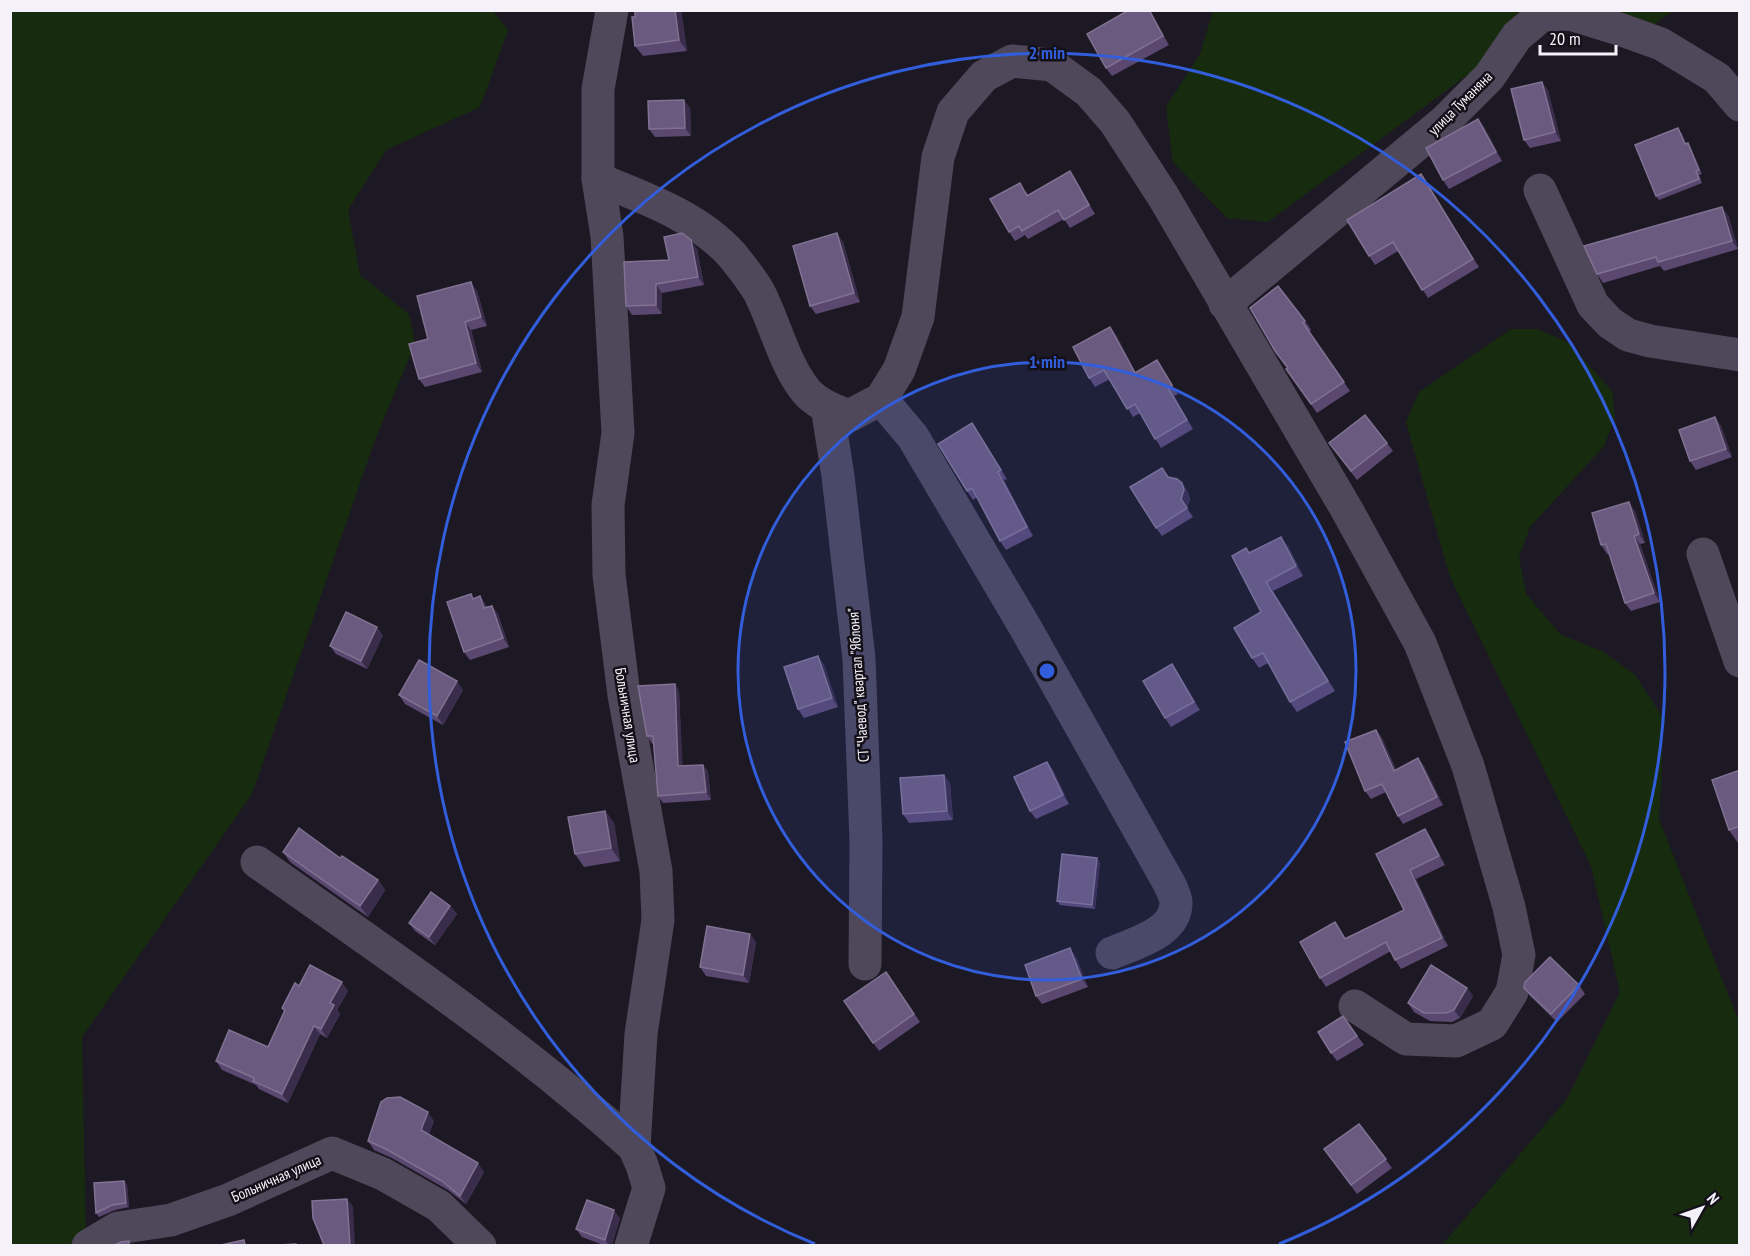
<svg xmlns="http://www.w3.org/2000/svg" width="1750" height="1256" font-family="'PT Sans Narrow',sans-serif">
  <rect width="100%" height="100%" fill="#1d1924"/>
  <g fill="#172b0e">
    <polygon points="492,10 508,30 480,107 386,150 348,210 360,275 409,314 415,344 375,440 252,794 82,1037 86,1245 11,1245 10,11"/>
    <polygon points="1213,11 1673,11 1636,38 1592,23 1516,39 1268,222 1227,218 1173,162 1166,107 1200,54"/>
    <polygon points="1511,329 1537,329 1568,342 1612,391 1615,418 1604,446 1530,527 1519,557 1526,594 1561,635 1602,651 1635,675 1662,716 1662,770 1659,819 1739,1022 1739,1245 1442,1245 1567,1099 1620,992 1591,866 1450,577 1406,422 1419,392"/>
  </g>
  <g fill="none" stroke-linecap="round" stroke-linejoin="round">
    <g stroke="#4f475a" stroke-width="33">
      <path d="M612,10L598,89V179C645,198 698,217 732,255C741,266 752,280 759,292C775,323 784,364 806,391C817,404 834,410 849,416L881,399L899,370L918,317L938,157L953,112L984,76L1012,61L1052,65L1089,92L1115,122L1163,196L1347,510L1420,643L1468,766L1509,907L1519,955L1512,992L1492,1024L1456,1041L1406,1039L1355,1006"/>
      <polyline points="598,179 607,236 618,433 608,505 609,575 624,695 656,871 658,920 641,1034 634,1147 642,1165 649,1188 631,1246"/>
      <polyline points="1540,190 1593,305 1610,323 1628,335 1650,341 1740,355"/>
      <polyline points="1225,304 1445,121 1489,77 1517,36 1542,15 1570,14 1622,30 1661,44 1717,78 1740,105"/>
      <path d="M881,399L913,437L1025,627L1170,885C1172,890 1176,897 1176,903C1176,933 1135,943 1112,953"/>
      <polyline points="827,407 838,476 859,659 866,841 865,964"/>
      <polyline points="1703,554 1740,661"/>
      <path d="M257,862C386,953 517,1041 634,1147"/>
      <polyline points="88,1246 118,1228 171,1220 228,1200 332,1153 383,1174 439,1206 480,1246"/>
    </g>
  </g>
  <g fill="#5a4870">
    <polygon points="635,10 681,10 687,51 643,56 635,46"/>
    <polygon points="1129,10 1150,10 1169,45 1112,76 1106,68"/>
    <polygon points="1542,82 1548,91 1561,141 1530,148 1524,140"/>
    <polygon points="690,108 691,136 655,137 649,129"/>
    <polygon points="1478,119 1484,127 1502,161 1449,189 1443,180"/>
    <polygon points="1681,132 1686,144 1691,148 1702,174 1699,175 1702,183 1659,200 1656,196"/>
    <polygon points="1070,171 1095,214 1070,228 1064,219 1028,239 1025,235 1015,241 1009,232 1026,191 1028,195"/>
    <polygon points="1421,174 1479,267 1428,298 1398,251 1375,265 1369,256"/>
    <polygon points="1728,215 1738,249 1664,271 1660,266 1603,283 1597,274"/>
    <polygon points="843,242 860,302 816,314 810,306"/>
    <polygon points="697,249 704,285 662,293 662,314 632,315 626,306"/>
    <polygon points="477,291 487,326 471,330 482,372 425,387 419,379 428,339"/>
    <polygon points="1305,321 1311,330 1309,332 1350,391 1317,413 1286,369 1287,368 1275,351"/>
    <polygon points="1110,327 1116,335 1136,373 1157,360 1178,394 1174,396 1193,429 1161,448 1140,413 1133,417 1110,379 1095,387 1089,378"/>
    <polygon points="1715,417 1721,426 1732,457 1696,470 1690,461"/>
    <polygon points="972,423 1007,479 1004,480 1033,536 1006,550 1000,541 977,497 973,500 967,491"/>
    <polygon points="1329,443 1387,443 1393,451 1357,480"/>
    <polygon points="1168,477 1182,483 1188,492 1190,499 1187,508 1193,517 1162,536 1156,528"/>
    <polygon points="1635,511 1645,543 1640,544 1660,602 1631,611 1625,603 1609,554 1607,554 1601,545"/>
    <polygon points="1288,546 1303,576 1273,591 1335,691 1297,712 1290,702 1268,663 1259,668 1252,658 1261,612 1249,553"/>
    <polygon points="480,596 487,607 498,614 509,647 470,660 464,652 474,598"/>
    <polygon points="383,635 367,669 336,654 330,646"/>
    <polygon points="818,656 824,665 838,707 804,718 798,709"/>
    <polygon points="1178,673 1200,710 1171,727 1165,718"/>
    <polygon points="675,684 679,691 682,766 703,765 708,772 711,800 663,803 658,796 653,743 652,744 647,736"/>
    <polygon points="463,690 443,725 405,704 399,695"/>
    <polygon points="1376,730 1382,738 1396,770 1418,758 1424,766 1443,805 1403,824 1398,816 1386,792 1371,799 1365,791"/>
    <polygon points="1047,762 1053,770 1069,804 1036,819 1030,811"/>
    <polygon points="1740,770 1740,842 1738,843 1729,830"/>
    <polygon points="944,775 950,783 953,820 909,823 903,814"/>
    <polygon points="605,811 614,823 620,861 584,867 575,854"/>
    <polygon points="1425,829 1431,838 1445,865 1416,879 1448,946 1401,969 1395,960 1391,951 1326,987 1320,978 1341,931 1345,938 1404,910 1376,854"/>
    <polygon points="283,852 340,858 378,880 385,890 368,917 290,862"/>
    <polygon points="1100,862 1095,909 1060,905 1057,901"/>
    <polygon points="450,906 457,914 435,945 415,931 409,923"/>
    <polygon points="756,942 749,983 706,976 700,967"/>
    <polygon points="1076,957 1088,987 1042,1004 1036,996"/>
    <polygon points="886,972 920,1022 879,1051 844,1001"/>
    <polygon points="1579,985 1585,994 1557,1022 1530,996 1524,988"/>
    <polygon points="299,986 348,991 337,1010 340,1014 327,1038 320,1034 288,1103 259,1089 256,1085 222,1070 216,1061 268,1047 284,1012 282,1008"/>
    <polygon points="1467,988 1473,996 1460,1018 1452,1022 1430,1021 1414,1012 1408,1003"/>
    <polygon points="1343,1016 1364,1045 1337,1061 1331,1053"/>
    <polygon points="434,1121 429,1134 484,1172 466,1204 448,1190 392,1158 374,1150 368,1141"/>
    <polygon points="1359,1124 1392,1168 1357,1194 1324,1149"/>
    <polygon points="124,1181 127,1185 129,1207 115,1210 99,1217 96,1213"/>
    <polygon points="620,1218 612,1245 603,1245 582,1237 576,1229"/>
  </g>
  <g fill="#3a2d4c">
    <polygon points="675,10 681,10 687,51 679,40"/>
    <polygon points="1149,10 1150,11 1169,45 1163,36"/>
    <polygon points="1542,82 1548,91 1561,141 1555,132"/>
    <polygon points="684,100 690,108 691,136 685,128"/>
    <polygon points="1478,119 1484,127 1502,161 1496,152"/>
    <polygon points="1688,143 1691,148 1702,174 1699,170"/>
    <polygon points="1070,171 1076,179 1095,214 1089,205"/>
    <polygon points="1421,174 1427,183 1479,267 1473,259"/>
    <polygon points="1722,207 1728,215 1738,249 1732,241"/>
    <polygon points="837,233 843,242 860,302 854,293"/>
    <polygon points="691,240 697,249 704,285 698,277"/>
    <polygon points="471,282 477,291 487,326 481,317"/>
    <polygon points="656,284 662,293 662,314 656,305"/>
    <polygon points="465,322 471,330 482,372 476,363"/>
    <polygon points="1110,327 1116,335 1141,382 1135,373"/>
    <polygon points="1168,388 1174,396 1193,429 1187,420"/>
    <polygon points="1715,417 1721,426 1732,457 1726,449"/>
    <polygon points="972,423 978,432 1007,479 1001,470"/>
    <polygon points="998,472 1004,480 1033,536 1027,527"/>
    <polygon points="1182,483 1188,492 1190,499 1187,508 1193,517 1181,499"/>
    <polygon points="1629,502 1635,511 1645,543 1639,534"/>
    <polygon points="1634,536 1640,544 1660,602 1654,593"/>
    <polygon points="1281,537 1288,546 1303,576 1296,566"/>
    <polygon points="1266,582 1273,591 1335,691 1328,681"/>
    <polygon points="480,596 486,605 490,617 484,608"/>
    <polygon points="492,606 498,614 509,647 503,638"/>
    <polygon points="377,627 383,635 367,669 361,661"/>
    <polygon points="818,656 824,665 838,707 832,698"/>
    <polygon points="1172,664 1178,673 1200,710 1194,702"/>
    <polygon points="457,681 463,690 443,725 437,716"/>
    <polygon points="675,684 679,691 683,773 678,766"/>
    <polygon points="1376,730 1382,738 1399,779 1394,771"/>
    <polygon points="1418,758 1424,766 1443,805 1437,797"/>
    <polygon points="1047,762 1053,770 1069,804 1063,795"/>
    <polygon points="703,765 708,772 711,800 706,792"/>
    <polygon points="944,775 950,783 953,820 947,811"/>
    <polygon points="605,811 614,823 620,861 611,848"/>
    <polygon points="1425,829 1431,838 1445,865 1439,856"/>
    <polygon points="1097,858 1100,862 1095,909 1092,905"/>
    <polygon points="1410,870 1416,879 1448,946 1442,938"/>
    <polygon points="378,880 385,890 368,917 360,906"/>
    <polygon points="450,906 457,914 435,945 429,937"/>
    <polygon points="750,934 756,942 749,983 743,975"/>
    <polygon points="1070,948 1076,957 1088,987 1082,979"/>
    <polygon points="342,982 348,991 337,1010 340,1014 327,1038 321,1029 330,1003"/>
    <polygon points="1467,988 1473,996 1460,1018 1454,1010"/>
    <polygon points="314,1026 320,1034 288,1103 282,1094"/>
    <polygon points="428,1112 434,1121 427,1139 421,1130"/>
    <polygon points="478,1163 484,1172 466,1204 460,1196"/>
    <polygon points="124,1181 127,1185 129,1207 126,1203"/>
    <polygon points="347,1199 353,1206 355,1245 350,1245"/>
    <polygon points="614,1210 620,1218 612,1245 609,1245 605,1240"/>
  </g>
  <g fill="#6a5a7f" stroke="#807292" stroke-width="1.5">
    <polygon points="635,10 675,10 679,40 635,46 632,17 635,17"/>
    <polygon points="1129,10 1149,10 1163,36 1106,68 1087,34"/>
    <polygon points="1542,82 1555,132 1524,140 1511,89"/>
    <polygon points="684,100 685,128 649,129 648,101"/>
    <polygon points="1478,119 1496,152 1443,180 1426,148"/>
    <polygon points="1678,128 1685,144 1688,143 1699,170 1696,171 1699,179 1656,196 1635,145"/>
    <polygon points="1070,171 1089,205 1064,220 1058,210 1022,231 1019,226 1009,232 990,199 1020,183 1027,196"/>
    <polygon points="1421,174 1473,259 1422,290 1393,242 1369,256 1347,220"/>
    <polygon points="1722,207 1732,241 1683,255 1658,262 1656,257 1597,274 1584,246"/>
    <polygon points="682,233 691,240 698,277 656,284 656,305 626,306 624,262 669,260 664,237"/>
    <polygon points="837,233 854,293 810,306 793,246"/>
    <polygon points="471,282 481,317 465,322 476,363 419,379 409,344 428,339 417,296"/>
    <polygon points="1278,286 1305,321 1303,323 1344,382 1311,404 1286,369 1288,368 1275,351 1250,308"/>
    <polygon points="1110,327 1135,373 1157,360 1172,385 1168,388 1187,420 1155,439 1135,404 1127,409 1104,370 1089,378 1073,347"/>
    <polygon points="1365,415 1387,443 1351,471 1329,443"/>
    <polygon points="1715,417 1726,449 1690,461 1679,430"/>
    <polygon points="972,423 1001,470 998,472 1027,527 1000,541 972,488 967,491 938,444"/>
    <polygon points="1162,468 1168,477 1177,479 1182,483 1184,490 1181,499 1187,508 1156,528 1130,487"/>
    <polygon points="1629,502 1639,534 1634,536 1654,593 1625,603 1606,544 1601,545 1592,513"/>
    <polygon points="1281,537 1296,566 1266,582 1328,681 1290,702 1263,653 1252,658 1234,628 1261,612 1232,556 1246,548 1249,553"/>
    <polygon points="471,594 473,599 480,596 484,608 492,606 503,638 464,652 447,602"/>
    <polygon points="346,612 377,627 361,661 330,646"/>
    <polygon points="818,656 832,698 798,709 784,667"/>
    <polygon points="419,660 457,681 437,716 399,695"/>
    <polygon points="1172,664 1194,702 1165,718 1143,681"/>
    <polygon points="675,684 678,766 703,765 706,792 658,796 653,736 647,736 638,686"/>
    <polygon points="1376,730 1394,771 1418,758 1437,797 1398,816 1382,784 1365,791 1345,742"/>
    <polygon points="1047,762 1063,795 1030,811 1014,777"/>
    <polygon points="1740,770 1740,826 1729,830 1712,780"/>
    <polygon points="944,775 947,811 903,814 900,778"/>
    <polygon points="605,811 611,848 575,854 568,817"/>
    <polygon points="299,828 340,858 342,856 378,880 360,906 283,852"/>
    <polygon points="1425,829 1439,856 1410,870 1442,938 1395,960 1386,942 1320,978 1300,942 1335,922 1345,939 1404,910 1376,854"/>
    <polygon points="1062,854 1097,858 1092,905 1057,901"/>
    <polygon points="431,892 450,906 429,937 409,923"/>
    <polygon points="707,926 750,934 743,975 700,967"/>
    <polygon points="1070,948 1082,979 1036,996 1025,965"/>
    <polygon points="1550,957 1579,985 1551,1014 1524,988 1525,982"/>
    <polygon points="310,965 342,982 330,1003 334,1005 321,1029 314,1026 282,1094 253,1081 254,1078 216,1061 229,1030 268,1047 285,1010 282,1008 295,983 299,986"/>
    <polygon points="1431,965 1467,988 1454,1010 1446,1013 1424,1013 1408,1003"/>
    <polygon points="886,972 914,1014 873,1043 844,1001"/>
    <polygon points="1343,1016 1357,1036 1331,1053 1318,1032"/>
    <polygon points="400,1097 428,1112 421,1130 478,1163 460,1196 442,1181 386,1149 368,1141 381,1102 387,1098"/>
    <polygon points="1359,1124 1386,1159 1351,1185 1324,1149"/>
    <polygon points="124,1181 126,1203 112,1205 96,1213 94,1183"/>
    <polygon points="347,1199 350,1245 324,1245 313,1218 312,1201"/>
    <polygon points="587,1200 614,1210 605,1240 576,1229"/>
    <polygon points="244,1240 245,1245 221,1245"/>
    <polygon points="129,1241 129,1245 115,1245 121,1242"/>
    <polygon points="296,1244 297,1245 278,1245"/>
  </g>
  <circle cx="1047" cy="671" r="309" fill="#325edb" fill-opacity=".12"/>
  <g fill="none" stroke="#325edb" stroke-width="3">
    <circle cx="1047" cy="671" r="309"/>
    <path d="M815 1244A618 618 0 1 1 1279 1244"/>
  </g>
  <g text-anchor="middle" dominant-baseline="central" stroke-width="5" stroke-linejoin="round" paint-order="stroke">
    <g font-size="15" fill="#f4f1f9" stroke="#14101a">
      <text transform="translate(1460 103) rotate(-45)">улица Туманяна</text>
      <text transform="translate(858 685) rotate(-94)">СТ "Чаевод" квартал "Яблоня"</text>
      <text transform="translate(628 715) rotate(81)">Больничная улица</text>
      <text transform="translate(276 1178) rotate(-24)">Больничная улица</text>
    </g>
  </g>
  <circle cx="1047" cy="671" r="9" fill="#325edb" stroke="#14101a" stroke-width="3"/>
  <g font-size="18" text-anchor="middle" font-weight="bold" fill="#325edb" stroke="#14101a" stroke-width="5" stroke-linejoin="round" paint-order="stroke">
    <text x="1047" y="59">2 min</text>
    <text x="1047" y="368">1 min</text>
  </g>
  <rect width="1750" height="1256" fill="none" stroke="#f4f1f9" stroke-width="24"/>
  <g transform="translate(1702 1208) rotate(50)" stroke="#14101a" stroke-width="4.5" paint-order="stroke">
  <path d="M0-4.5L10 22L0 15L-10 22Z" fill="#f4f1f9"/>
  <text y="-9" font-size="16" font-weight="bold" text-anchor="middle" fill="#f4f1f9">N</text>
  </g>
  <path d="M1540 45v9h76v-9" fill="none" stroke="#f4f1f9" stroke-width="3"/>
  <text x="1549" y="45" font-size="18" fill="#f4f1f9" stroke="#14101a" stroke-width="4.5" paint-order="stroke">20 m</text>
</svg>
